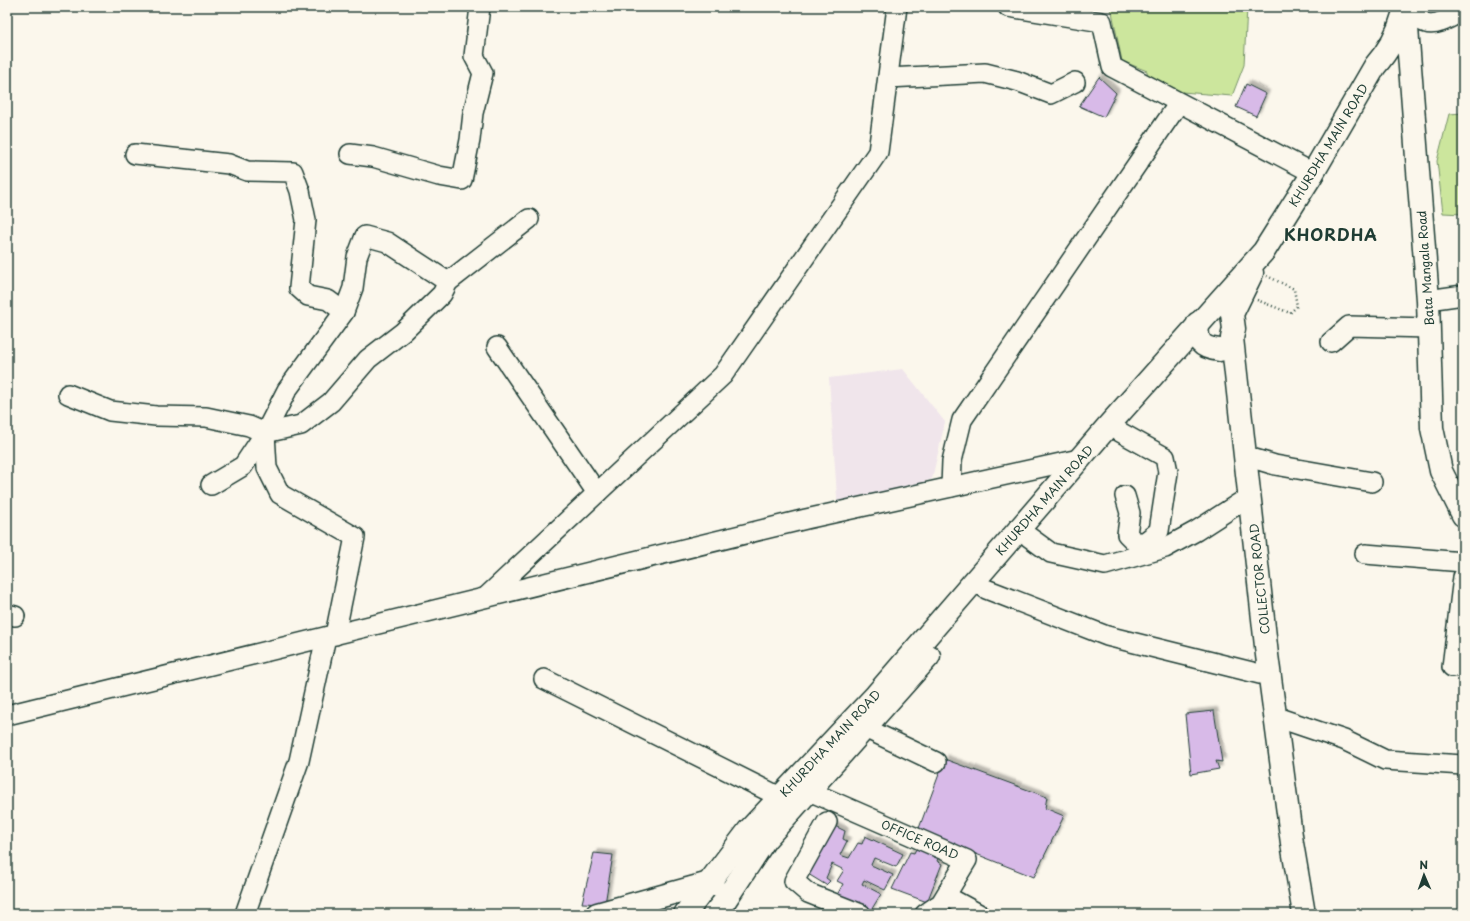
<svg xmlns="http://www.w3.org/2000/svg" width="1470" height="921" font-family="'Playpen Sans',sans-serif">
  <defs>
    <filter id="shadow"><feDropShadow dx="3.5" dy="-3.5" stdDeviation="1" flood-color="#0004"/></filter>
  </defs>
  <rect width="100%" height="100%" fill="#fbf7ec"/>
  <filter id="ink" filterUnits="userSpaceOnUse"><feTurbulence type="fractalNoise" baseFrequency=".025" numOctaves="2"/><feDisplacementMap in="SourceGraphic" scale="8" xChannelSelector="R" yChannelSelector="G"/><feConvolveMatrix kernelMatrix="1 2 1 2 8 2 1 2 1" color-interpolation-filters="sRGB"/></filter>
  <g filter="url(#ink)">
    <polygon fill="#f0e5eb" points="903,369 945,422 932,479 838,512 829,378"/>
    <g fill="#cce69d" stroke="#769268">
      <polygon points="1111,7 1247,7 1244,65 1232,96 1169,91 1148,86 1147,71 1122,61"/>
      <polygon points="1463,113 1463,214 1443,213 1437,161 1449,114"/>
    </g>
    <g fill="#d8bae8" stroke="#1f3d34" filter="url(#shadow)">
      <polygon points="1099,77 1116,93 1104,117 1079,106"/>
      <polygon points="1246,84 1266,94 1256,116 1236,107"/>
      <polygon points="1214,711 1222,762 1216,761 1219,769 1191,774 1185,714"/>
      <polygon points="945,758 947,760 1047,797 1045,808 1064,816 1034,877 918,831"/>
      <polygon points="833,825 845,831 843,839 847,841 840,855 849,858 858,843 862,844 865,836 903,854 896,867 874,858 871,865 893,875 885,890 864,880 862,884 881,894 870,912 836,897 843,884 837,881 844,870 832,864 826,878 830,881 826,885 808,874"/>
      <polygon points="916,849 939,856 937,861 942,864 927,902 892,889 910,852 914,853"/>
      <polygon points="594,853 613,855 605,904 582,903"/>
    </g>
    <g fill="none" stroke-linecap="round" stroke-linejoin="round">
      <g stroke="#1f3d34" stroke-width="22">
        <g id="minor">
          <polyline points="1008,7 1102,22 1112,67 1313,173"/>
          <path d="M1415,11C1418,16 1421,22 1426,23C1437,27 1453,16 1463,11"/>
          <polyline points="888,78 985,73 1017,81 1051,94 1075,82"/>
          <polyline points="135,154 229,164 247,171 293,172 300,191 306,220 299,288 308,296 328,300 344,312 287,390 265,433 267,468 280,494 355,537 335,635"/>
          <polyline points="350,154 373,157 439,176 462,180 470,140 473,113 483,73 474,56 480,7"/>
          <polyline points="1428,300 1463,295"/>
          <polyline points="344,312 353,288 357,257 365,236 387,242 448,282"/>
          <polyline points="1331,342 1349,326 1429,328"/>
          <polyline points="497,347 597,493"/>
          <polyline points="68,394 110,411 156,416 206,417 249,426 265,433"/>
          <polyline points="1120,432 1165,457 1168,472 1159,531 1145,542 1135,542 1127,534 1130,513 1125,496"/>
          <polyline points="1245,456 1275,465 1372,482"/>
          <polyline points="211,485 243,466 265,433 301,425 331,402 368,359 403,332 442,294 448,282 529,219"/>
          <polyline points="951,487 952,461 962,420 1179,103"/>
          <polyline points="1029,537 1051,553 1105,565 1165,548 1196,531 1241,502"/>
          <polyline points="1365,554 1463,562"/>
          <polyline points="986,589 1107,636 1260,674"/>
          <polyline points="486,597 723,375 878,152 897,7"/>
          <polyline points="7,614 15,616"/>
          <polyline points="1452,667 1463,577"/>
          <polyline points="544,679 780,797"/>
          <polyline points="7,715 806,519 1079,459"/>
          <polyline points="1276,717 1344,740 1385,760 1463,765"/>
          <polyline points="865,728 936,762"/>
          <polyline points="809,791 967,860 941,903 925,914"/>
          <polyline points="827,822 794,881 808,893 861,914"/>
          <polyline points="946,896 979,914"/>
          <polyline points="245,914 299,761 326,637"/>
        </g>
      </g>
      <g stroke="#1f3d34" stroke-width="25">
        <g id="major">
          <polyline points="1406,15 1428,300 1432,428 1441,471 1463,515"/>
          <polyline points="1252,273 1232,314 1234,329 1232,338 1267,655 1292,843 1304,914"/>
          <path d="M1198,323C1196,342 1201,348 1220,350"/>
          <polyline points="597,914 709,883 713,885"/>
          <path d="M685,914L749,830L876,695L1108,426L1264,251L1313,173L1375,66C1388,51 1398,34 1403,15"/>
          <polyline points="714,914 724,902 765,840 929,656"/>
        </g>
      </g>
      <polyline stroke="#1f3d34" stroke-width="2.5" stroke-dasharray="1 3" stroke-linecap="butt" points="1257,300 1290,313 1297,306 1294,289 1267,276"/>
      <use href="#minor" stroke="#fbf7ec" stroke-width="19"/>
      <use href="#major" stroke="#fbf7ec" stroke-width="22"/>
    </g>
  </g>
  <g text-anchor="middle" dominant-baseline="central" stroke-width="3" stroke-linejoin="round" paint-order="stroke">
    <g font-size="12" fill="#1f3d34" stroke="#fbf7ec">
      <text transform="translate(1328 145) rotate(-59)">KHURDHA MAIN ROAD</text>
      <text transform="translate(1425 268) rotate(-94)">Bata Mangala Road</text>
      <text transform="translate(1044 500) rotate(-49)">KHURDHA MAIN ROAD</text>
      <text transform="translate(1259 579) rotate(-96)">COLLECTOR ROAD</text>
      <text transform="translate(830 743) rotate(-47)">KHURDHA MAIN ROAD</text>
      <text transform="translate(920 839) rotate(23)">OFFICE ROAD</text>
    </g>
    <g font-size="16" font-weight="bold" letter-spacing="1" fill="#1f3d34" stroke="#fbf7ec">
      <text x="1331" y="234">KHORDHA</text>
    </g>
  </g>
  <rect width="1470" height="921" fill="none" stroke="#fbf7ec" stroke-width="24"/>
  <rect x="12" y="12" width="1446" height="897" fill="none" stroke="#1f3d34" stroke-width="1.5" filter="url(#ink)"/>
  <g transform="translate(1424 875) rotate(358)" stroke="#fbf7ec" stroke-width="3" paint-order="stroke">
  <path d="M0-3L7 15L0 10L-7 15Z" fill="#1f3d34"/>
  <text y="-6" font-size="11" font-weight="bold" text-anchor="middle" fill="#1f3d34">N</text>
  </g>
</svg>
